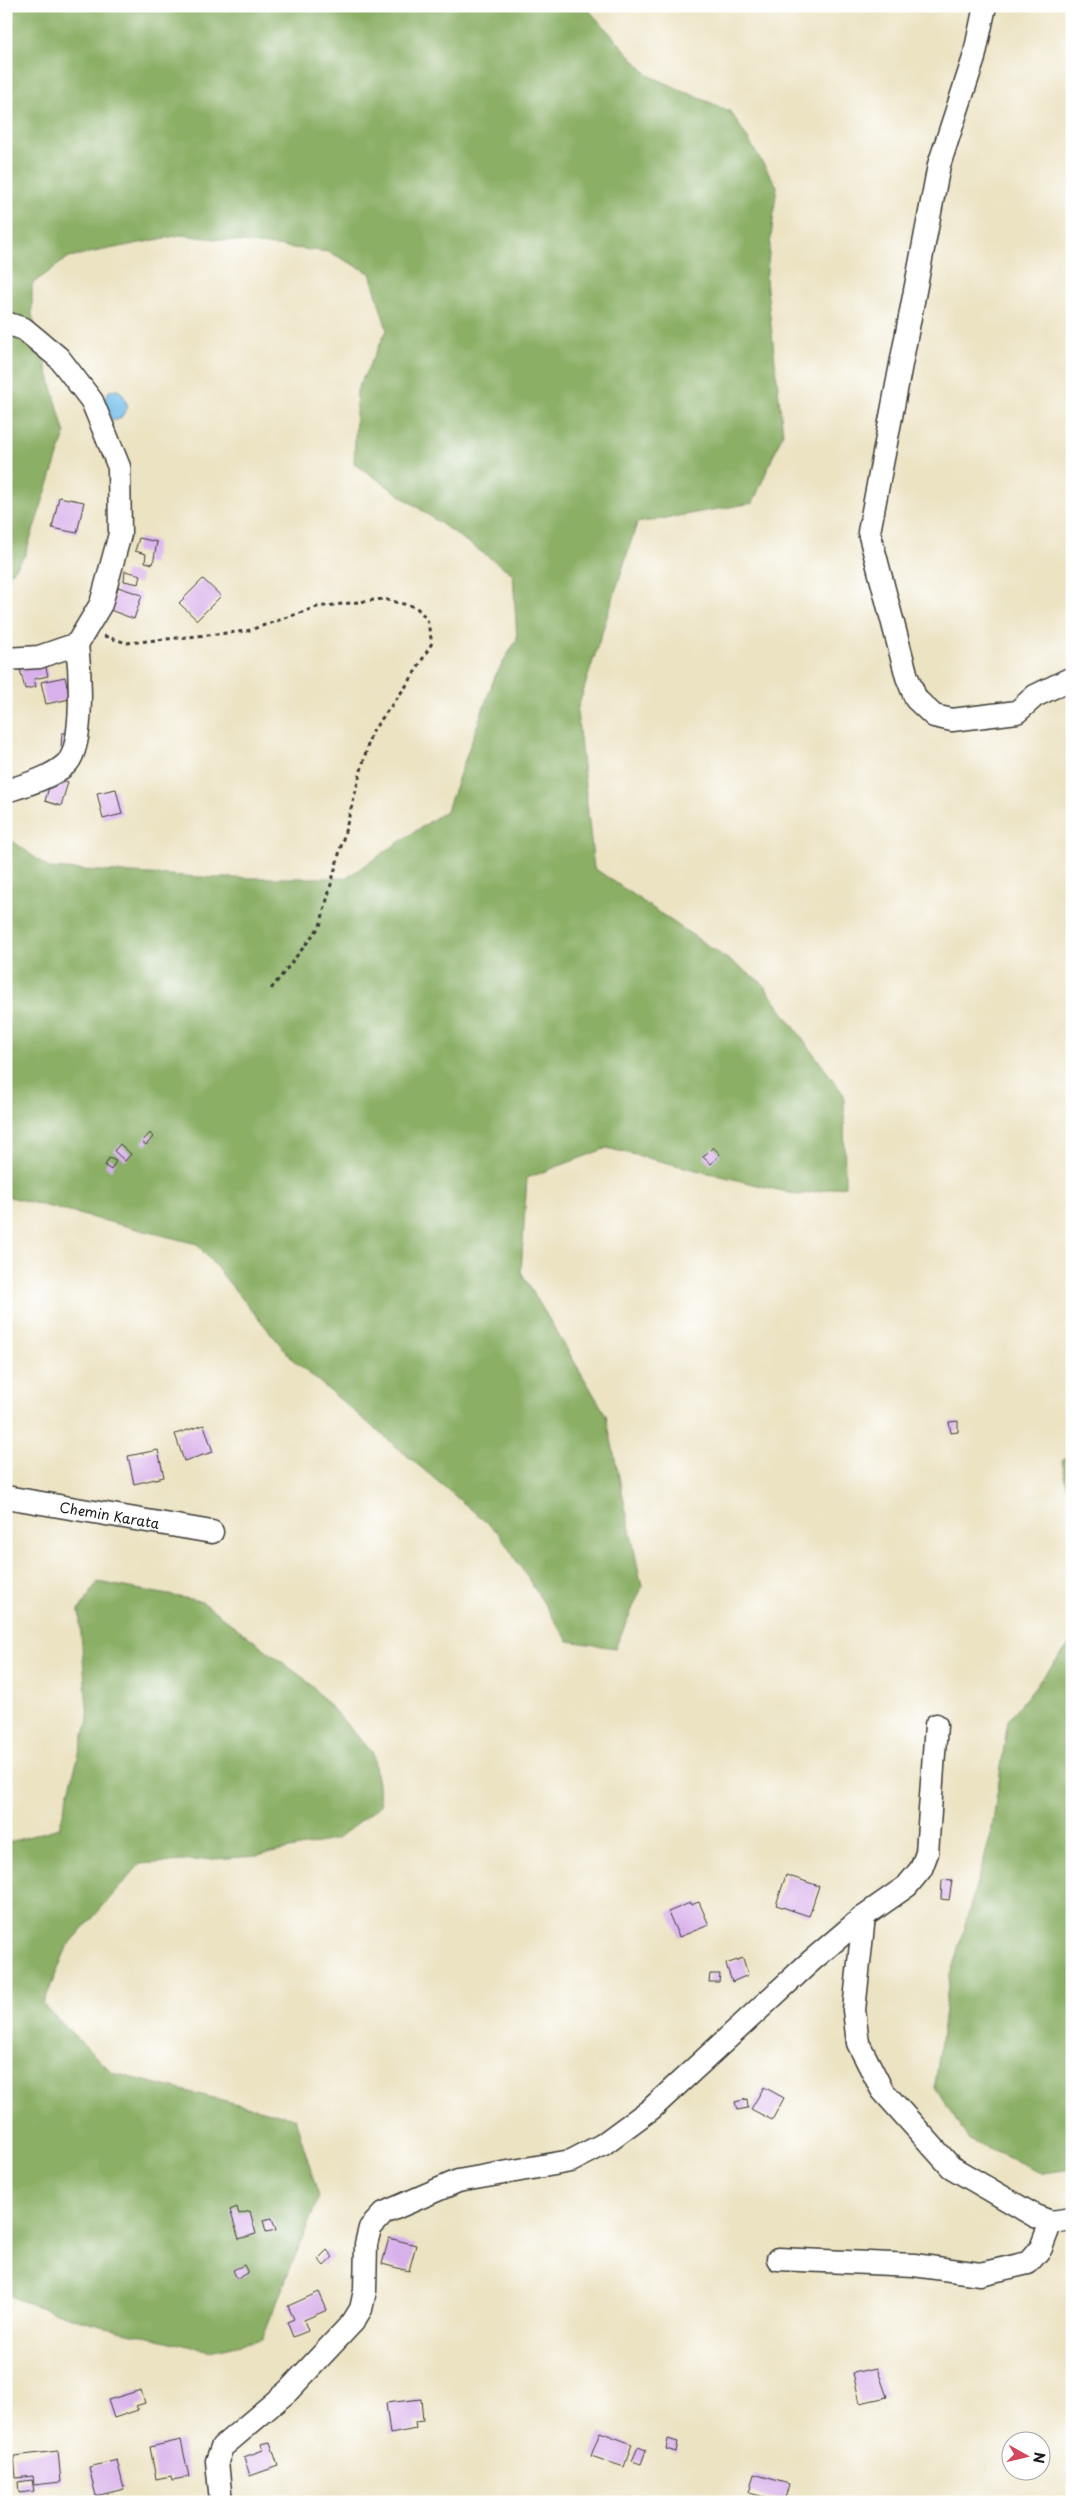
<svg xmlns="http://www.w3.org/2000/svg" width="1078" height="2508" font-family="'Playpen Sans',sans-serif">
  <rect width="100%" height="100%" fill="#fff"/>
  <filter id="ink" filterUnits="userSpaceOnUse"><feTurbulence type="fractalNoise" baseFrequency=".02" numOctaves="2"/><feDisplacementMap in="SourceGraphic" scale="10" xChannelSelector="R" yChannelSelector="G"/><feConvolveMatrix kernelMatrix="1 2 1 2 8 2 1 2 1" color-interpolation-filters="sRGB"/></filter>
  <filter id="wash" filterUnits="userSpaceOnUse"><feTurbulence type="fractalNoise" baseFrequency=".0096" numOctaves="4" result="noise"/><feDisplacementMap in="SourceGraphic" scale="20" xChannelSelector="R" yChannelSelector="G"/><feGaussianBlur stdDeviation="1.12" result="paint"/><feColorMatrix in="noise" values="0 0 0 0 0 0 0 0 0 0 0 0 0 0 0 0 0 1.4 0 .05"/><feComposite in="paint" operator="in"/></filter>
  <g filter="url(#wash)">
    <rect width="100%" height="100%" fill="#ece3c3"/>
    <g fill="#8aaf65" stroke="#536640">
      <polygon points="6,6 585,6 648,75 731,112 777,186 766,280 783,433 753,503 637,523 577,711 594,868 761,982 844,1095 845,1186 798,1195 607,1148 527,1178 521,1272 606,1415 642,1587 615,1648 568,1641 498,1532 293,1360 197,1244 6,1196 6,836 49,868 217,878 346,878 447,810 495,676 517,639 513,574 354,463 357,390 387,330 370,273 329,252 180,235 69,257 32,284 32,315 65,434 25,555 6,579"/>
      <polygon points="1072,1451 1072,1512 1062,1461"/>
      <polygon points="98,1582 201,1601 306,1680 373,1753 381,1805 337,1839 257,1856 140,1864 67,1947 43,2005 113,2073 295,2118 319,2197 262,2339 210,2351 93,2324 19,2300 6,2293 6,1843 59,1828 88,1720 79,1610"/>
      <polygon points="1072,1641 1072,2169 1043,2173 969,2140 935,2087 949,1979 991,1835 1008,1720"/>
    </g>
    <polygon fill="#6dbae7" stroke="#446b82" points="118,390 123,394 128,407 120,419 112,421 104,400 109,391"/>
    <g id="blocks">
      <g fill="#d9b1ea">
        <polygon points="59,497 84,502 77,533 52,528"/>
        <polygon points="139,538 157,542 153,564 145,562 146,554 135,551"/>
        <polygon points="125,571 141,575 139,584 124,581"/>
        <polygon points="203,579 221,596 197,620 179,603"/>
        <polygon points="118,587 142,595 134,619 110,610"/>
        <polygon points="44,659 48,676 34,679 36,687 25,689 19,665"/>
        <polygon points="65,677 70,699 46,704 41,682"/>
        <polygon points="62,733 70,733 69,747 61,747"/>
        <polygon points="52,777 68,782 61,806 45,801"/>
        <polygon points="116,789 122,814 103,819 97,793"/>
        <polygon points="150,1133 153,1137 146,1145 142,1142"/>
        <polygon points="120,1144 131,1154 125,1161 114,1151"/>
        <polygon points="713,1147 720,1154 711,1164 703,1157"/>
        <polygon points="109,1158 116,1161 111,1170 105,1166"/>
        <polygon points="958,1421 958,1432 951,1433 949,1422"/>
        <polygon points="204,1425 213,1452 184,1461 175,1434"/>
        <polygon points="158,1450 164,1477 134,1484 128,1456"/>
        <polygon points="786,1875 819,1886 809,1916 776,1905"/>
        <polygon points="942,1880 952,1881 949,1900 941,1899"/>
        <polygon points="699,1902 709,1925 679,1937 668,1912 690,1903 691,1905"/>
        <polygon points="743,1958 748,1975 732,1982 726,1964"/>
        <polygon points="710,1974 720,1974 719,1982 709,1982"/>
        <polygon points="764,2087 784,2098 772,2120 751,2109"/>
        <polygon points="747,2099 748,2108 737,2110 735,2102"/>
        <polygon points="237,2207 239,2214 250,2211 256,2234 239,2239 230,2210"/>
        <polygon points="272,2218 276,2230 266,2232 263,2220"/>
        <polygon points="389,2238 416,2245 409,2271 382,2264"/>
        <polygon points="327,2250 333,2257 324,2266 318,2259"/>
        <polygon points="244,2265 248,2273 237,2279 233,2270"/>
        <polygon points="319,2292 327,2310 304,2320 308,2331 293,2337 287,2322 294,2319 288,2306"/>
        <polygon points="877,2368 887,2397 860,2403 853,2373"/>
        <polygon points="141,2390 145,2403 136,2406 138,2410 114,2418 108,2400"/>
        <polygon points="421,2399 423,2421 415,2422 416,2429 390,2434 386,2403"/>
        <polygon points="600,2432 632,2444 624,2467 591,2456"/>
        <polygon points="668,2439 678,2442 676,2452 666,2449"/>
        <polygon points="181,2440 189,2477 172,2480 171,2476 156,2479 150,2447"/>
        <polygon points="270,2442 278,2466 250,2476 244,2457 263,2450 261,2444"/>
        <polygon points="638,2447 646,2450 641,2464 632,2461"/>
        <polygon points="58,2451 61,2482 34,2485 33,2476 16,2478 14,2456"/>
        <polygon points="117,2460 124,2489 96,2496 89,2467"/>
        <polygon points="1067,2472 1072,2472 1072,2494 1070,2494"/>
        <polygon points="754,2474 789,2484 784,2502 749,2493"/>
        <polygon points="32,2480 34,2491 19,2493 18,2482"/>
      </g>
    </g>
  </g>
  <g filter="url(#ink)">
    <use href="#blocks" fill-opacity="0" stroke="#3b3a35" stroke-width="1"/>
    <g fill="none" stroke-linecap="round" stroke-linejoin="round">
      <g stroke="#3b3a35" stroke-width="25">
        <g id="street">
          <polyline points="985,6 974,58 939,165 869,532 907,677 916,699 934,716 952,720 1017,712 1035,696 1072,678"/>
          <polyline points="6,323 24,329 59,358 92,401 119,467 120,534 101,604 77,644 39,657 6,659"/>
          <path d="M6,791C25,785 51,778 66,764C85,748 80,669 77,644"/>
          <path id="s1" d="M6,1497L212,1532"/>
          <polyline points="864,1916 854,2010 858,2043 882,2090 951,2167 1035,2216 1051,2222 1072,2219"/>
          <polyline points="778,2259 914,2265 980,2274 1028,2263 1041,2248 1051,2222"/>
          <polyline points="221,2502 217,2461 222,2447 288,2391 353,2322 361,2309 365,2291 366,2244 370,2228 384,2213 458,2181 571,2161 602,2145 651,2109 810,1962 864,1916 907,1886 921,1869 927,1853 936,1725"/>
        </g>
      </g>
      <polyline stroke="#3b3a35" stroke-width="3" stroke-dasharray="4 4" stroke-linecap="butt" points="104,636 127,643 247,631 317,607 383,599 416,607 427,619 432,643 409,682 371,733 320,926 271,989"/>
      <use href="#street" stroke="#fff" stroke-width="22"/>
    </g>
  </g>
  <g text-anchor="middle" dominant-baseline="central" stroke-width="4" stroke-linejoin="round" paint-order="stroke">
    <g font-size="14" fill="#1c1c1c" stroke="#fff">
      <text stroke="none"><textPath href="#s1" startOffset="105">Chemin Karata</textPath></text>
    </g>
  </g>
  <rect width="1078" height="2508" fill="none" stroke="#fff" stroke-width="25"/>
  <g transform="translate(1026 2456) rotate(98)"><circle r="24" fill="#ffffff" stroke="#a4a4a4"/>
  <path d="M0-4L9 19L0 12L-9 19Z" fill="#d1495b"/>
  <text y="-8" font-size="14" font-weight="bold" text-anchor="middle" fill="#1c1c1c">N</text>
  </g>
</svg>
